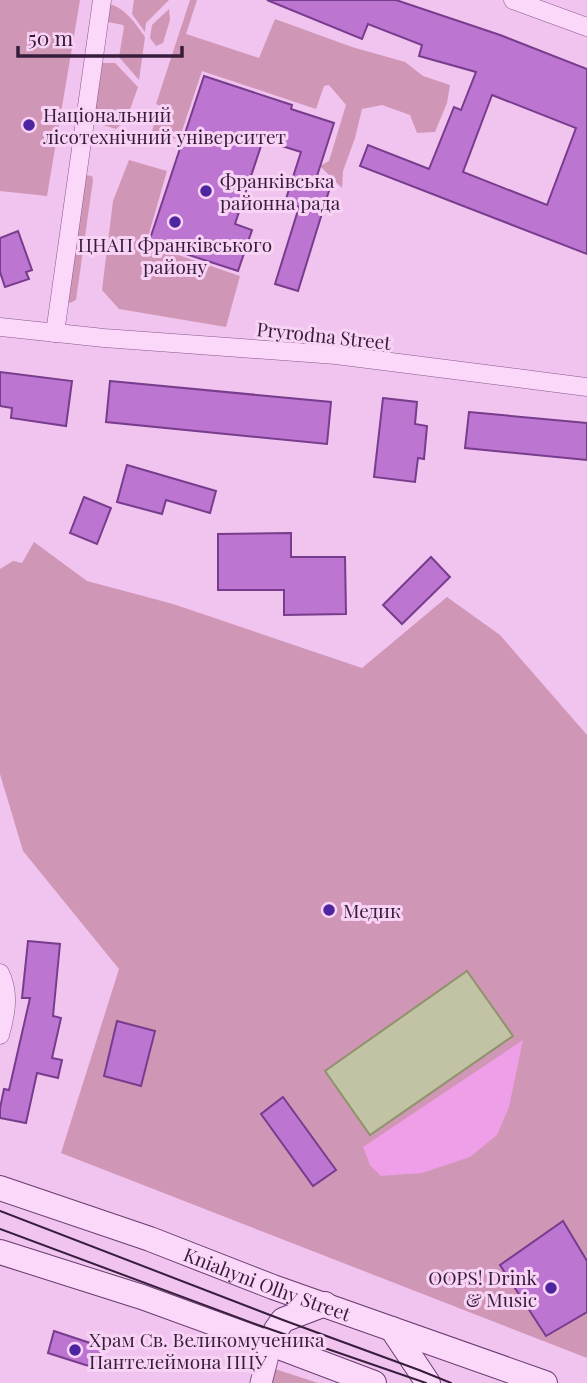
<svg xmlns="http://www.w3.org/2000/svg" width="587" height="1383" font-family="'Playfair Display',serif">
  <rect width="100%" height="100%" fill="#f1c3ef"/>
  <g fill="#d096b5">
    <polygon points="0,0 80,0 47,196 0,191"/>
    <polygon points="134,0 169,0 146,23 145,32 132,14"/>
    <polygon points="190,0 197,0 186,34 259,58 275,19 352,47 405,62 423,76 450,85 447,103 435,132 417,133 410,115 382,105 362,109 355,138 343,171 342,188 320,166 329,161 346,105 329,85 324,86 316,109 202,71 179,140 152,131 160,106 156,104"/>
    <path d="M110,4C126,9 135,23 145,37L139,80L119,57L124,27L123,25L108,22Z"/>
    <polygon points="169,9 170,20 163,43 156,46 150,38 152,25"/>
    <polygon points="101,63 115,63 138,87 127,118 116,129 93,122"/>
    <polygon points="129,160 167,171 146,244 240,276 226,327 119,309 102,290 113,201"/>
    <polygon points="85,175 92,176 93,180 76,300 70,303 68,302"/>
    <polygon points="34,542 87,581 173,604 362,668 447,597 500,635 587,735 587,1358 61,1153 119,969 23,851 0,774 0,569 13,561 22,563"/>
    <polygon points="275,1369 318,1383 271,1383"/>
  </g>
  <polygon fill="#ef9ee8" points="523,1040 509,1107 497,1135 470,1157 422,1173 381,1176 370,1165 363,1147"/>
  <polygon fill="#c2c3a5" stroke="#8f936b" stroke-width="2" points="467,971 513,1036 370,1135 325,1071"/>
  <g fill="#bc76d2" stroke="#783c8d" stroke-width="2" fill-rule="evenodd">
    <path d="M267,0H396L500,35L587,69V254L360,166L368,145L429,169L454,107L461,110L476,72L419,56L422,45L368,24L362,39ZM492,95L576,128L547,205L463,172Z"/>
    <polygon points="204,76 292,105 291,109 334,123 317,176 332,181 298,291 275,284 299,207 285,202 301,152 263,140 235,224 252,230 238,271 149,242"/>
    <polygon points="18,231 32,270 26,272 29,279 5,287 0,272 0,238"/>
    <polygon points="0,372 72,381 66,426 11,418 12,408 0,406"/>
    <polygon points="110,381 331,402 327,444 106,422"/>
    <polygon points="383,398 417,402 415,424 427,426 424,459 418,458 415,482 374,477"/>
    <polygon points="469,412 587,423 587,460 465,448"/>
    <polygon points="127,465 216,491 210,513 166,500 162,514 117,502"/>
    <polygon points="84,497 111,508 97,544 70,533"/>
    <polygon points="291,533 291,557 345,557 346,614 284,615 284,590 218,590 218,534"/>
    <polygon points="431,557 450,577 402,624 383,605"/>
    <polygon points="28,941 60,944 53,1016 61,1018 52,1058 62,1060 58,1078 37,1073 26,1123 0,1118 0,1108 4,1089 9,1090 30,998 22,998"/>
    <polygon points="117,1021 155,1031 141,1086 104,1076"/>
    <polygon points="283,1097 336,1170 313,1186 261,1114"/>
    <polygon points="563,1221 587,1261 587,1312 546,1336 500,1265"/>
    <polygon points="54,1331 102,1347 95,1368 48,1353"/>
  </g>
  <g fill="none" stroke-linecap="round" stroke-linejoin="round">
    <g stroke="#86588c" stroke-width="19">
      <g id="minor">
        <polyline points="513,0 587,27"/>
        <polyline points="0,327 104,338 336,355 587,387"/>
        <polyline points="55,333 102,0"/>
        <path d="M0,973C10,993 6,1014 0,1035"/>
      </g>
    </g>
    <g stroke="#86588c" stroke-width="23">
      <polyline id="tertiary" points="261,1383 271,1344"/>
    </g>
    <g stroke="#663b6e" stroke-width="26">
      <g id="secondary">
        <path id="s1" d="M0,1188L150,1239L273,1287L545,1383"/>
        <polyline points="0,1252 142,1297 271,1344 374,1383"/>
        <polyline points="392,1329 428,1383"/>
        <polyline points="271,1344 276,1330 283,1320 325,1304"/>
      </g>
    </g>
    <use href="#minor" stroke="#fbd7f9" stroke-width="18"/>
    <use href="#tertiary" stroke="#fbd7f9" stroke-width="21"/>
    <use href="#secondary" stroke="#fbd7f9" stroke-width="24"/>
    <g stroke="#361d3b" stroke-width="2">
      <polyline points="0,1211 283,1320 419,1370 451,1383"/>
      <polyline points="0,1229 258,1325 426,1383"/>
    </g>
  </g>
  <g fill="#4e24a0" stroke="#f8d3f6" stroke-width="2.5">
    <circle cx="29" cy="125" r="7"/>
    <circle cx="206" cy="191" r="7"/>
    <circle cx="175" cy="222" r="7"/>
    <circle cx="329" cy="910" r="7"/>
    <circle cx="551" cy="1288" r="7"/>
    <circle cx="75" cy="1350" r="7"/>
  </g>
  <g text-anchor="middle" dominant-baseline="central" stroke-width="6" stroke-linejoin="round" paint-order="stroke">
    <g font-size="19" fill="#361d3b" stroke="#f8d3f6" text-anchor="start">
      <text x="43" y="114">Національний<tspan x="43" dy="22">лісотехнічний університет</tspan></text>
      <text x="220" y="180">Франківська<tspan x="220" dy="22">районна рада</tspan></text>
      <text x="175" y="244" text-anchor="middle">ЦНАП Франківського<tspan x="175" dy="22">району</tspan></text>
      <text x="343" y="910">Медик</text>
      <text x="537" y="1277" text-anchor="end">OOPS! Drink<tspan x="537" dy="22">&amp; Music</tspan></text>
      <text x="89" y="1339">Храм Св. Великомученика<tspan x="89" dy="22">Пантелеймона ПЦУ</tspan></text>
    </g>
    <g font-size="19" fill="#361d3b" stroke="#f8d3f6">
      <text transform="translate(324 335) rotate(6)">Pryrodna Street</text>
      <text stroke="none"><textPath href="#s1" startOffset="284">Kniahyni Olhy Street</textPath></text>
    </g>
  </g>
  <path d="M18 46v10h164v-10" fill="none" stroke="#361d3b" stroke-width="3.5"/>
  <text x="28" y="46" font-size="21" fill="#361d3b" stroke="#f8d3f6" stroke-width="5" paint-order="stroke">50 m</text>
</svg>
